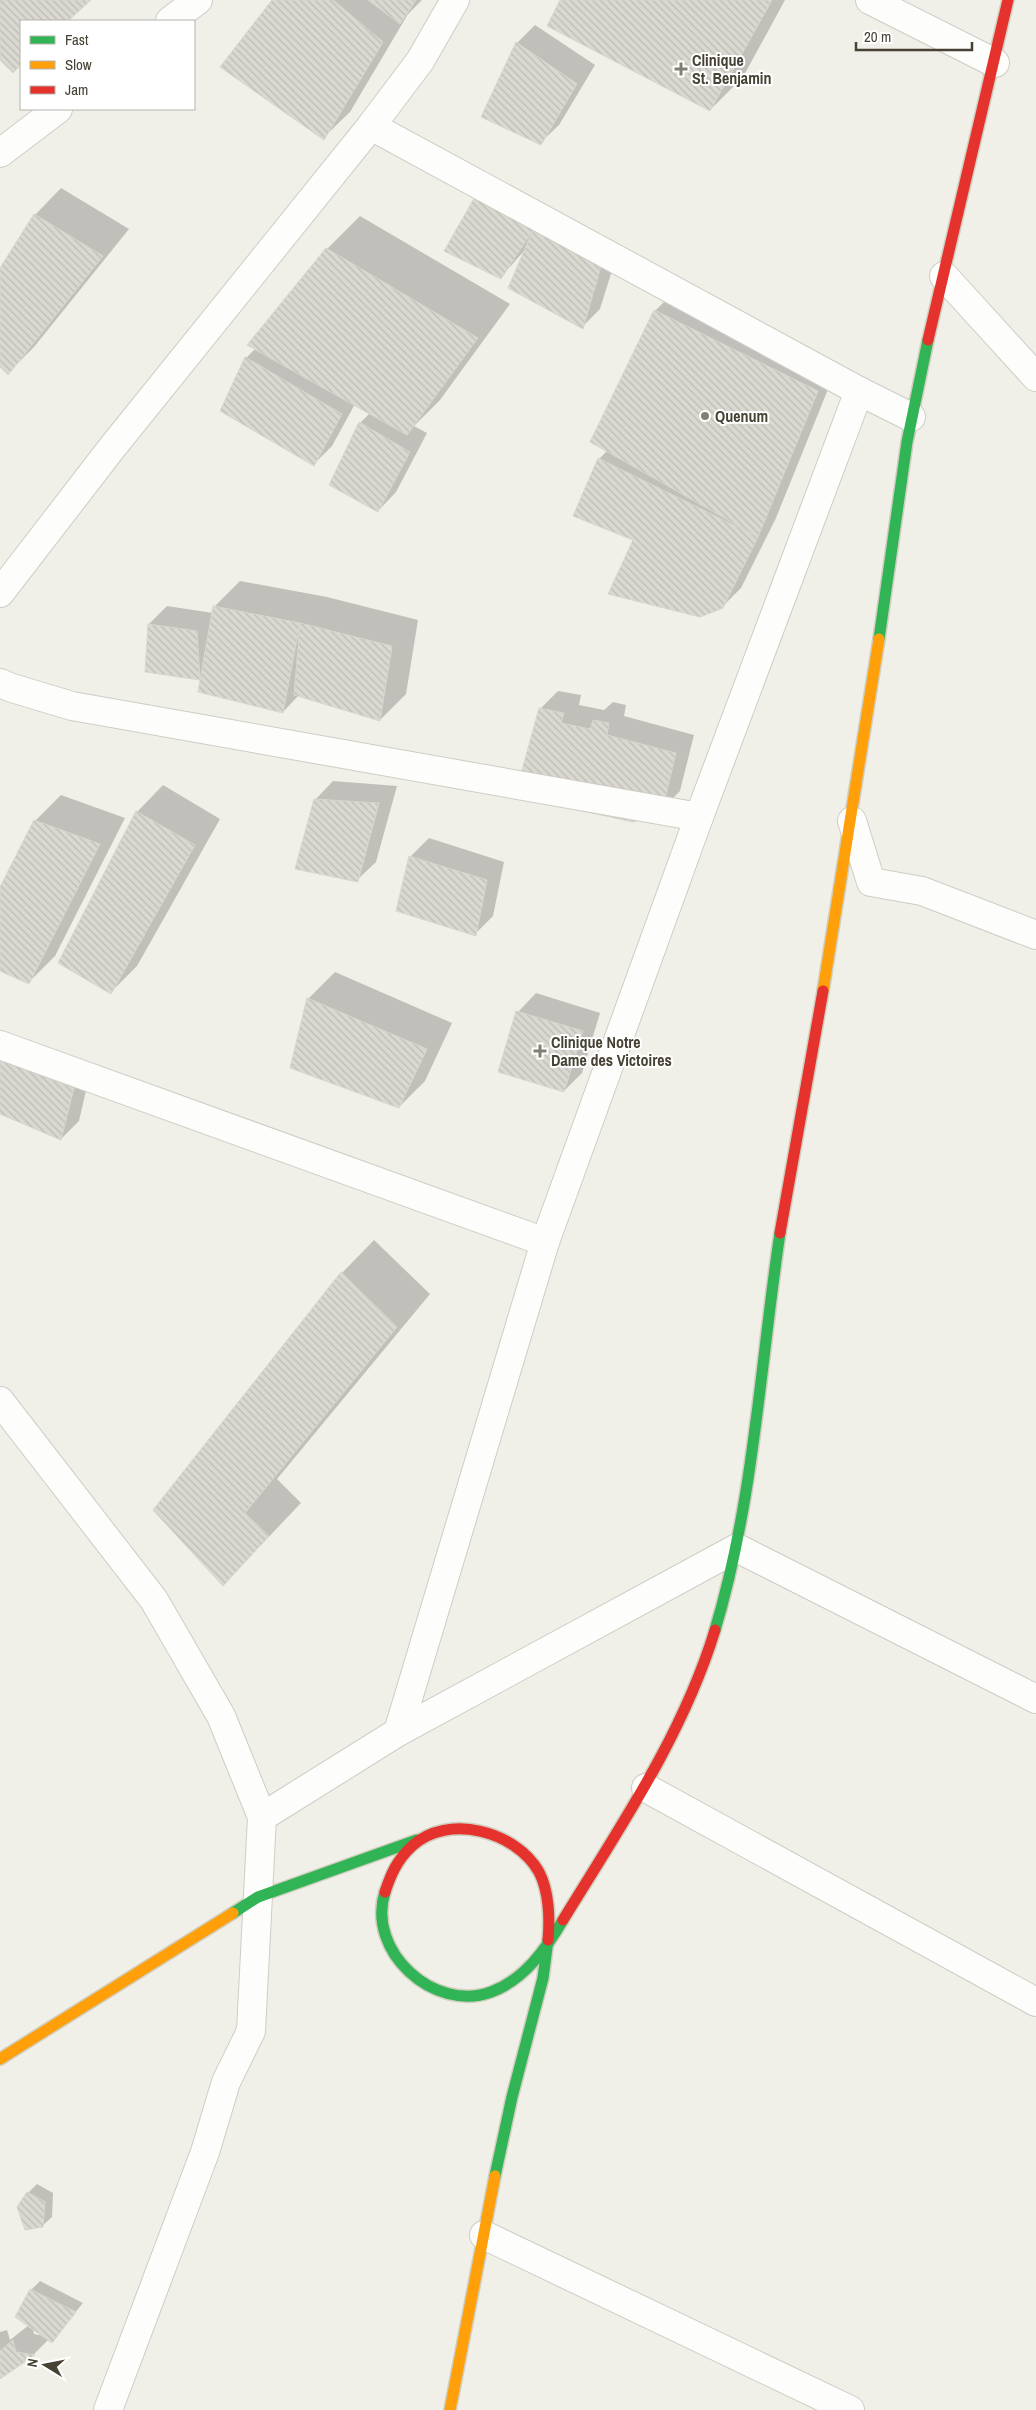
<svg xmlns="http://www.w3.org/2000/svg" width="1036" height="2410" font-family="'Archivo Narrow',sans-serif">
  <defs>
    <pattern id="building-back-hatch" width="6" height="6" patternUnits="userSpaceOnUse" patternTransform="scale(1.25)"><rect width="6" height="6" fill="#dad8d1"/><path d="M-1 5l2 2M0 0l6 6M5-1l2 2" fill="none" stroke="#bcbbb4"/></pattern>
  </defs>
  <rect width="100%" height="100%" fill="#f0efe8"/>
  <g fill="#0003" fill-rule="evenodd">
    <polygon points="0,0 89,0 66,21 21,21 21,63 13,71 0,58"/>
    <polygon points="274,0 422,0 408,14 350,112 323,138"/>
    <polygon points="561,0 785,0 743,77 710,110"/>
    <polygon points="535,25 595,65 559,125 540,143 517,43"/>
    <polygon points="61,188 129,229 34,347 8,373 0,365 0,270 35,215"/>
    <polygon points="477,196 619,248 600,309 582,327 524,251 500,278"/>
    <polygon points="360,216 510,304 440,400 414,426 427,433 396,492 378,511 360,423 370,413 355,404 332,446 314,464 246,358 255,349 327,249"/>
    <polygon points="673,293 835,372 776,518 741,588 723,606 635,539 599,459 607,451 655,311"/>
    <polygon points="240,581 327,597 418,620 406,694 380,720 299,695 283,712 201,679 146,671 149,624 167,606 213,613 214,607"/>
    <polygon points="558,691 581,695 579,705 604,710 613,702 626,705 624,716 694,735 680,791 661,810 540,709"/>
    <polygon points="333,781 397,786 376,862 357,880 315,800"/>
    <polygon points="163,785 220,819 137,966 111,992 59,962 137,812"/>
    <polygon points="61,795 125,818 55,956 29,982 0,970 0,890 35,821"/>
    <polygon points="429,838 504,862 493,916 475,934 398,911 411,856"/>
    <polygon points="335,972 452,1023 425,1081 399,1107 292,1067 309,998"/>
    <polygon points="536,993 600,1013 582,1073 564,1091 518,1012"/>
    <polygon points="0,1035 91,1069 79,1121 61,1139 0,1112"/>
    <polygon points="374,1240 430,1294 277,1479 301,1503 223,1585 155,1510 342,1273"/>
    <polygon points="37,2184 53,2193 52,2217 42,2226 28,2193"/>
    <path d="M40,2281L83,2303L52,2341L49,2339L34,2354L0,2378V2332L7,2330L10,2340L29,2325L31,2290ZM33,2328L44,2336L34,2334Z"/>
  </g>
  <g fill="url(#building-back-hatch)" stroke="#d8d6ce">
    <polygon points="0,0 91,0 68,21 21,21 21,65 13,73 0,60"/>
    <polygon points="272,0 333,0 383,42 324,140 220,67"/>
    <polygon points="368,0 416,0 400,24"/>
    <polygon points="560,0 772,0 710,111 547,26"/>
    <polygon points="516,42 577,84 541,145 481,117"/>
    <polygon points="476,195 533,230 501,279 444,251"/>
    <polygon points="34,214 103,256 8,375 0,367 0,268"/>
    <polygon points="533,230 601,266 583,329 508,288"/>
    <polygon points="326,248 478,338 407,435 247,345"/>
    <polygon points="654,310 818,391 758,537 590,442"/>
    <polygon points="245,357 342,414 314,466 220,411"/>
    <polygon points="359,422 410,452 378,512 329,485"/>
    <polygon points="598,458 758,537 723,608 700,617 608,594 633,540 573,516"/>
    <polygon points="213,606 300,623 283,713 198,692"/>
    <polygon points="300,623 392,646 380,721 294,695"/>
    <polygon points="148,624 197,631 200,680 145,672"/>
    <polygon points="539,708 564,713 561,723 590,729 593,720 609,723 607,735 676,753 662,811 633,822 515,796"/>
    <polygon points="314,799 379,803 358,882 295,869"/>
    <polygon points="136,811 195,845 111,994 58,963"/>
    <polygon points="34,820 100,844 29,984 0,971 0,887"/>
    <polygon points="409,856 487,880 476,936 396,911"/>
    <polygon points="307,998 427,1049 399,1108 290,1068"/>
    <polygon points="516,1011 583,1031 564,1092 498,1072"/>
    <polygon points="0,1060 74,1088 61,1140 0,1114"/>
    <polygon points="341,1272 397,1327 245,1513 269,1536 223,1586 153,1510"/>
    <polygon points="27,2192 45,2202 43,2227 25,2230 17,2207"/>
    <polygon points="30,2289 76,2312 52,2343 15,2317"/>
    <polygon points="13,2340 16,2352 35,2355 0,2379 0,2351"/>
  </g>
  <g fill="none" stroke-linecap="round" stroke-linejoin="round">
    <g stroke="#cecdc5" stroke-width="30">
      <g id="street">
        <polyline points="455,0 420,61 371,126 859,391 911,417"/>
        <polyline points="870,0 995,63"/>
        <polyline points="170,21 198,0"/>
        <polyline points="0,153 58,109"/>
        <polyline points="944,276 1036,377"/>
        <polyline points="0,593 111,449 371,126"/>
        <polyline points="0,683 12,688 72,706 699,817"/>
        <polyline points="852,821 871,882 922,891 1036,935"/>
        <polyline points="0,1045 545,1242"/>
        <polyline points="0,1401 154,1600 221,1716 262,1817 251,2031 226,2082 205,2152 108,2410"/>
        <polyline points="398,1732 545,1242 699,817 859,391"/>
        <polyline points="646,1788 1036,2002"/>
        <polyline points="262,1817 398,1732 737,1548 1036,1699"/>
        <polyline points="484,2235 850,2410"/>
      </g>
    </g>
    <g stroke="#d0cebe" stroke-width="14">
      <g id="fast">
        <polyline points="879,639 907,442 928,340"/>
        <path d="M715,1630C754,1500 760,1366 780,1233"/>
        <path d="M385,1892C366,1951 434,2013 491,1992C524,1980 546,1949 563,1920"/>
        <polyline points="233,1913 258,1897 417,1840"/>
        <polyline points="495,2176 512,2097 543,1978 548,1940"/>
      </g>
    </g>
    <g stroke="#d0cebe" stroke-width="14">
      <g id="slow">
        <polyline points="823,991 879,639"/>
        <polyline points="0,2059 233,1913"/>
        <polyline points="450,2410 495,2176"/>
      </g>
    </g>
    <g stroke="#d0cebe" stroke-width="14">
      <g id="jam">
        <polyline points="928,340 1008,0"/>
        <polyline points="780,1233 823,991"/>
        <path d="M385,1892C391,1874 397,1860 412,1846C448,1813 516,1831 539,1872C549,1891 550,1919 548,1940"/>
        <path d="M563,1920C620,1827 683,1735 715,1630"/>
      </g>
    </g>
    <use href="#street" stroke="#fdfdfc" stroke-width="28"/>
    <use href="#fast" stroke="#30b455" stroke-width="11"/>
    <use href="#slow" stroke="#ff9f0a" stroke-width="11"/>
    <use href="#jam" stroke="#e5322d" stroke-width="11"/>
  </g>
  <g fill="#827f73" stroke="#fff" stroke-width="2">
    <path d="M678.5 61.5h5v5h5v5h-5v5h-5v-5h-5v-5h5z"/>
    <circle cx="705" cy="416" r="5"/>
    <path d="M537.5 1043.5h5v5h5v5h-5v5h-5v-5h-5v-5h5z"/>
  </g>
  <g text-anchor="middle" dominant-baseline="central" stroke-width="4" stroke-linejoin="round" paint-order="stroke">
    <g font-size="16" font-weight="bold" fill="#474234" stroke="#fff" text-anchor="start">
      <text x="692" y="60">Clinique<tspan x="692" dy="18">St. Benjamin</tspan></text>
      <text x="715" y="416">Quenum</text>
      <text x="551" y="1042">Clinique Notre<tspan x="551" dy="18">Dame des Victoires</tspan></text>
    </g>
  </g>
  <rect x="20" y="20" width="175" height="90" fill="#ffffff" stroke="#b5b3ae"/>
  <rect x="30" y="36" width="25" height="8" fill="#30b455" stroke="#b5b3ae"/>
  <text x="65" y="45" font-size="15" fill="#474234">Fast</text>
  <rect x="30" y="61" width="25" height="8" fill="#ff9f0a" stroke="#b5b3ae"/>
  <text x="65" y="70" font-size="15" fill="#474234">Slow</text>
  <rect x="30" y="86" width="25" height="8" fill="#e5322d" stroke="#b5b3ae"/>
  <text x="65" y="95" font-size="15" fill="#474234">Jam</text>
  <g transform="translate(45 2365) rotate(280)" stroke="#ffffff" stroke-width="4" paint-order="stroke">
  <path d="M0-4L9 19L0 12L-9 19Z" fill="#474234"/>
  <text y="-8" font-size="14" font-weight="bold" text-anchor="middle" fill="#474234">N</text>
  </g>
  <path d="M856 42v8h116v-8" fill="none" stroke="#474234" stroke-width="2.5"/>
  <text x="864" y="42" font-size="15" fill="#474234" stroke="#ffffff" stroke-width="4" paint-order="stroke">20 m</text>
</svg>
